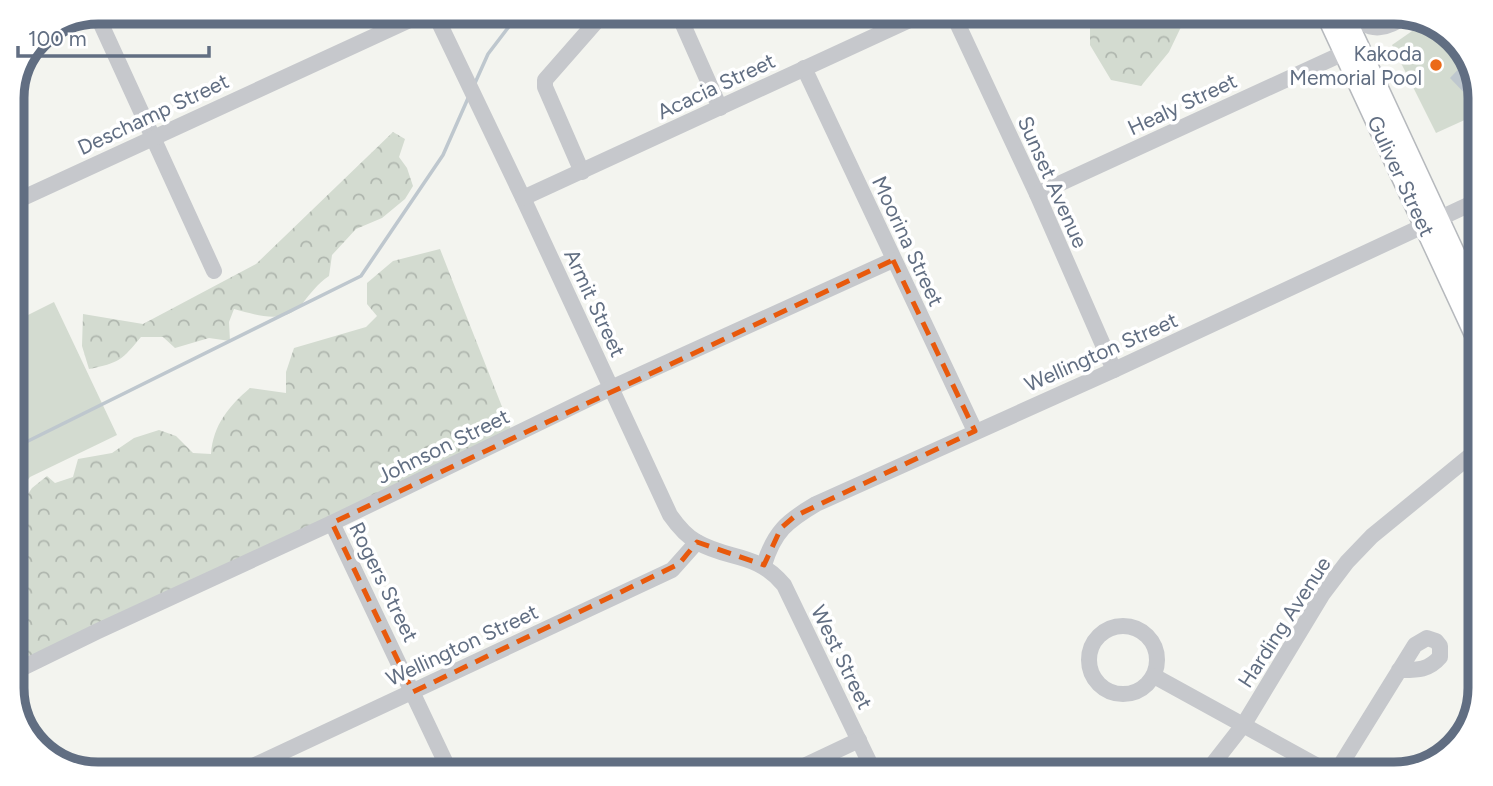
<svg xmlns="http://www.w3.org/2000/svg" width="1493" height="786" font-family="Figtree,sans-serif">
  <defs>
    <pattern id="forest-crowns" width="20" height="18" patternUnits="userSpaceOnUse" patternTransform="scale(1.75)"><rect width="20" height="18" fill="#d3dbd0"/><path d="M2 6a3 3 0 1 1 6 0M12 15a3 3 0 1 1 6 0" fill="none" stroke="#afb6ae"/></pattern>
  </defs>
  <rect width="100%" height="100%" fill="#f3f4ef"/>
  <g fill="url(#forest-crowns)">
    <polygon points="1076,12 1223,12 1225,17 1208,28 1181,27 1169,52 1141,86 1111,80 1090,45 1090,22"/>
    <path d="M393,132L405,139L399,157L407,168L413,186L405,199L382,218L356,229L332,255L329,276C317,284 311,293 302,304C284,325 257,315 234,309L229,322L230,341L209,338L175,348L163,337H141C122,360 119,363 89,369L82,346L83,314L143,324L256,264Z"/>
    <path d="M440,249L512,432L12,665V518L32,488L47,476L55,483L73,477L78,459L112,453L134,438L159,430L176,436L193,453L211,454C213,425 229,406 250,388L286,393V372L294,348L366,327L377,316L367,304V283L393,261Z"/>
  </g>
  <g fill="#d3dbd0">
    <polygon points="1428,20 1433,21 1466,51 1481,93 1480,113 1436,133 1392,45"/>
    <polygon points="54,302 117,435 30,477 12,500 12,323"/>
  </g>
  <polygon fill="#bec7ce" points="1469,58 1481,93 1481,97 1474,103 1450,78"/>
  <g fill="none" stroke-linecap="round" stroke-linejoin="round">
    <g stroke="#bec7ce" stroke-width="3.5">
      <polyline points="475,83 488,54 520,12"/>
      <polyline points="12,449 361,276 443,155 469,96"/>
    </g>
    <g stroke="#b6b9bd" stroke-width="22">
      <g id="major">
        <polyline points="1325,12 1477,340"/>
        <polyline points="1343,12 1478,303"/>
      </g>
    </g>
    <g stroke="#c6c8cc" stroke-width="16">
      <path d="M434,12L523,198L670,515C677,525 686,536 697,542C730,561 755,551 784,585L875,774"/>
      <polyline points="675,12 681,20 709,12"/>
      <polyline points="952,12 1037,194 1114,370"/>
      <path d="M1355,12C1368,36 1389,28 1407,15"/>
      <polyline points="96,13 214,271"/>
      <polyline points="681,20 720,108"/>
      <polyline points="804,68 975,431"/>
      <polyline points="582,172 545,87 545,80 602,15 610,12"/>
      <polyline points="1037,194 1344,53"/>
      <polyline points="523,198 927,12"/>
      <polyline points="12,203 427,12"/>
      <polyline points="332,523 451,774"/>
      <path d="M764,565C774,532 787,521 816,504L1114,370L1479,200"/>
      <circle cx="1123" cy="660" r="34"/>
      <polyline points="12,673 98,631 332,523 611,388 893,260"/>
      <polyline points="1154,676 1332,774"/>
      <polyline points="236,774 672,570 697,542"/>
      <polyline points="787,774 859,740"/>
      <polyline points="1205,774 1244,724 1322,595 1347,562 1372,536 1476,451"/>
      <path d="M1335,774L1415,645L1427,638L1436,641L1440,646V657C1428,671 1416,670 1399,670"/>
    </g>
    <use href="#major" stroke="#fff" stroke-width="19"/>
  </g>
  <path fill="none" stroke="#e8590c" stroke-width="5" stroke-dasharray="14 9" stroke-linejoin="round" d="M893,260L975,431L795,516L781,528L764,565L697,542L679,564L413,692L332,523Z"/>
  <circle fill="#eb6a18" stroke="#fff" stroke-width="2.5" cx="1436" cy="65" r="7"/>
  <g text-anchor="middle" dominant-baseline="central" stroke-width="7" stroke-linejoin="round" paint-order="stroke">
    <g font-size="21" fill="#616e82" stroke="#fff" text-anchor="end">
      <text x="1422" y="53">Kakoda<tspan x="1422" dy="24">Memorial Pool</tspan></text>
    </g>
    <g font-size="21" fill="#616e82" stroke="#fff">
      <text transform="translate(716 86) rotate(-25)">Acacia Street</text>
      <text transform="translate(1182 104) rotate(-25)">Healy Street</text>
      <text transform="translate(153 114) rotate(-25)">Deschamp Street</text>
      <text transform="translate(1401 176) rotate(65)">Guliver Street</text>
      <text transform="translate(1053 182) rotate(66)">Sunset Avenue</text>
      <text transform="translate(908 241) rotate(65)">Moorina Street</text>
      <text transform="translate(595 303) rotate(65)">Armit Street</text>
      <text transform="translate(1101 352) rotate(-24)">Wellington Street</text>
      <text transform="translate(443 446) rotate(-26)">Johnson Street</text>
      <text transform="translate(384 582) rotate(64)">Rogers Street</text>
      <text transform="translate(1284 622) rotate(-57)">Harding Avenue</text>
      <text transform="translate(462 645) rotate(-25)">Wellington Street</text>
      <text transform="translate(842 657) rotate(64)">West Street</text>
    </g>
  </g>
  <path d="M0 0H1493V786H0ZM98 24H1394A74 74 0 0 1 1468 98V688A74 74 0 0 1 1394 762H98A74 74 0 0 1 24 688V98A74 74 0 0 1 98 24Z" fill="#fff" fill-rule="evenodd"/>
  <path fill="none" stroke="#616e82" stroke-width="9" d="M98 24H1394A74 74 0 0 1 1468 98V688A74 74 0 0 1 1394 762H98A74 74 0 0 1 24 688V98A74 74 0 0 1 98 24Z"/>
  <path d="M18 46v10h191v-10" fill="none" stroke="#616e82" stroke-width="3.5"/>
  <text x="28" y="46" font-size="21" fill="#616e82" stroke="#ffffff" stroke-width="5" paint-order="stroke">100 m</text>
</svg>
